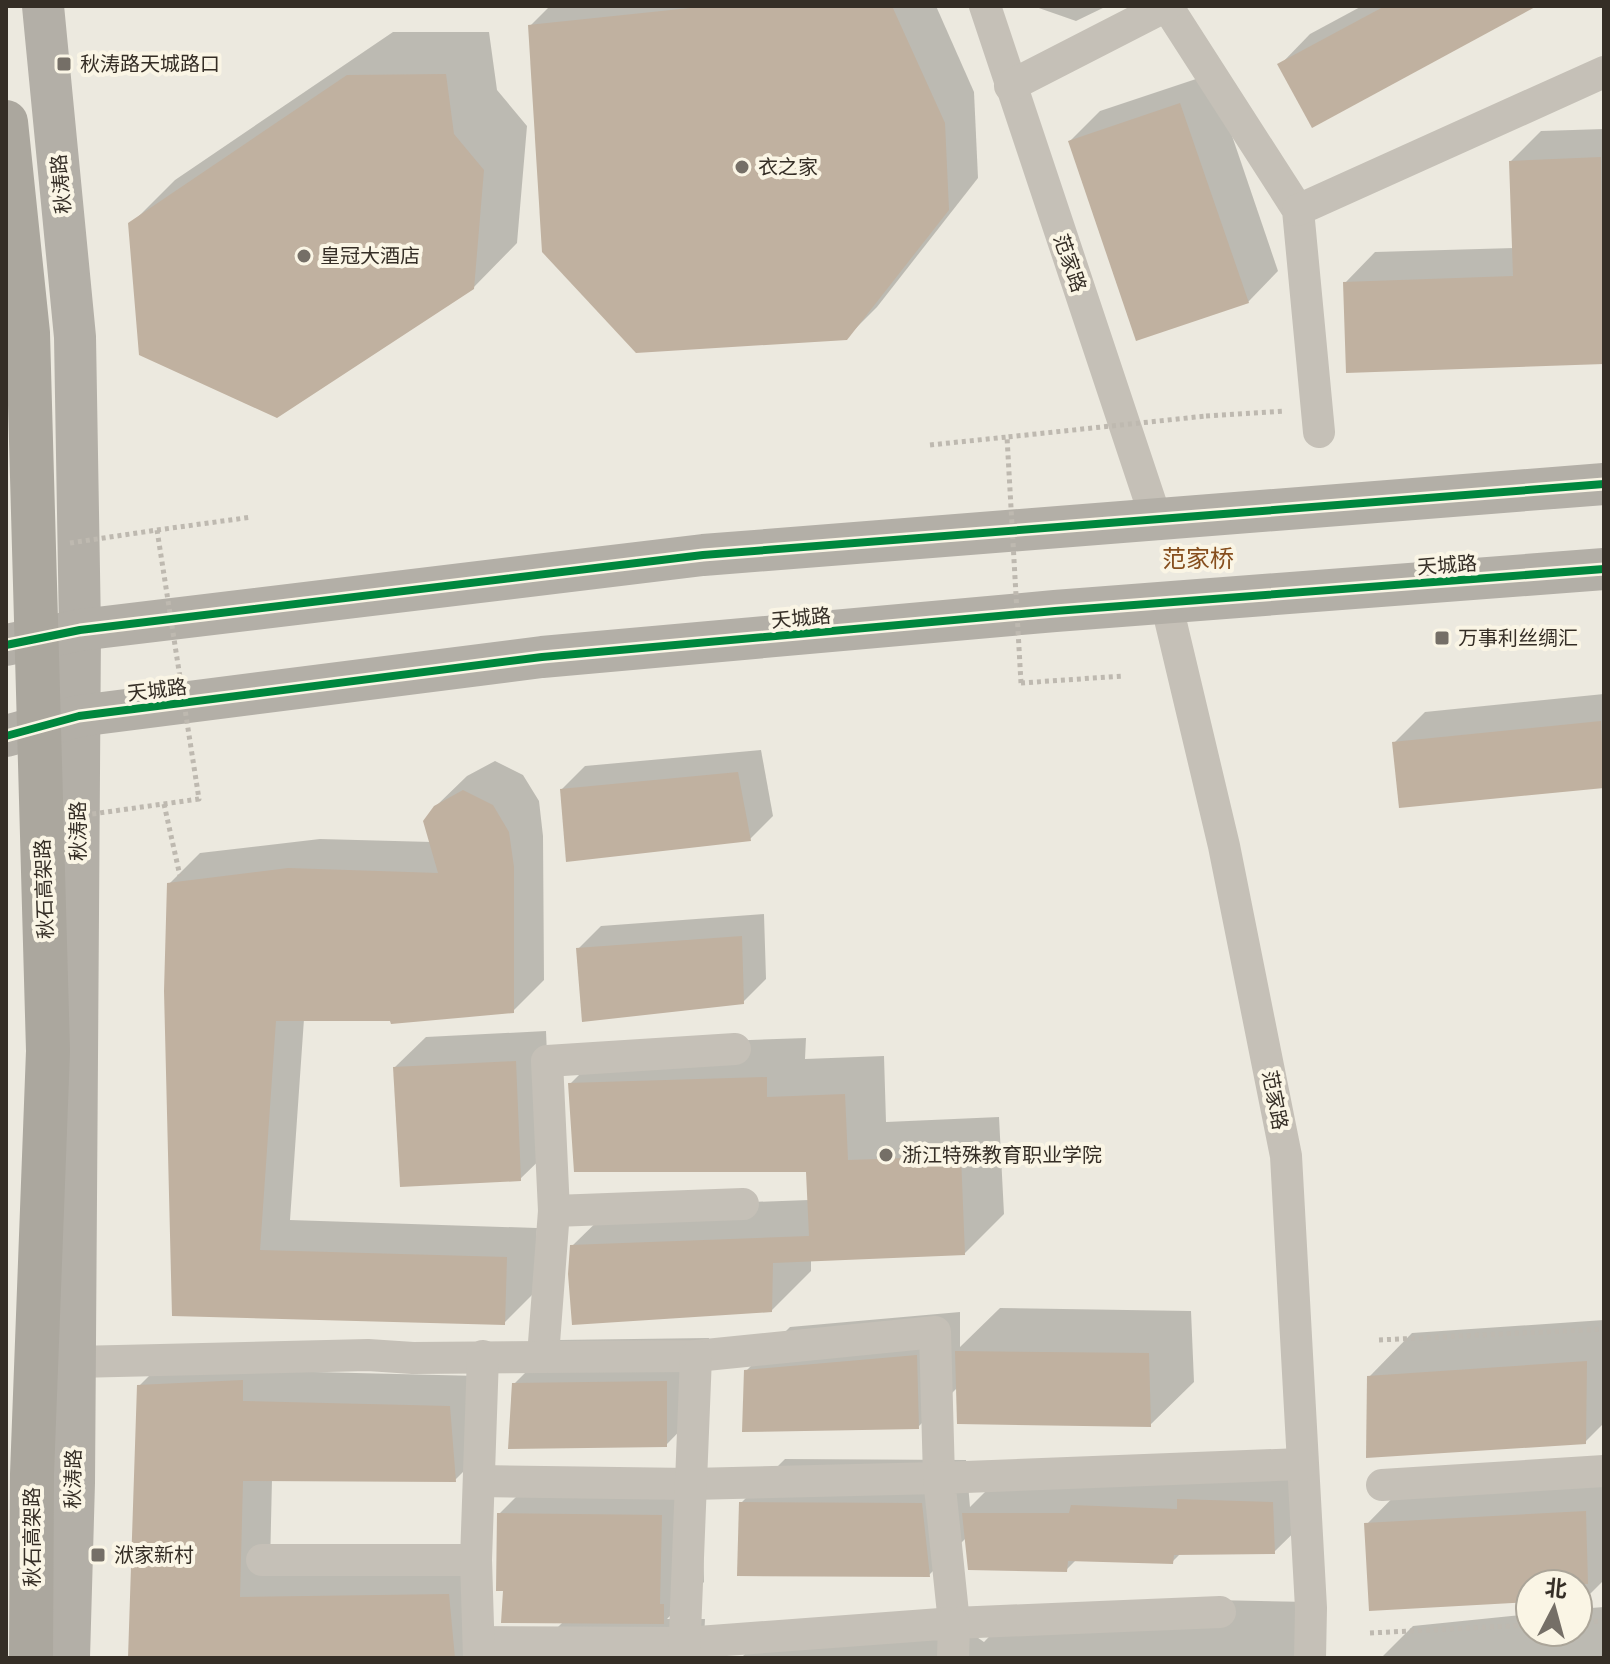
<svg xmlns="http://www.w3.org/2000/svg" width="1610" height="1664" font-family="Roboto,'Noto Sans SC',sans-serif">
  <rect width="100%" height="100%" fill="#ece9df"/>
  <g fill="#0003">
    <polygon points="550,6 936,6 974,92 978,178 877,307 846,338 530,26"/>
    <polygon points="1033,6 1107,6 1076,21"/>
    <polygon points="1362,6 1533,6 1280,65 1310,34"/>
    <polygon points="393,32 489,32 497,90 527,126 517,243 473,288 131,224 175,180"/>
    <polygon points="1211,74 1278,271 1248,302 1070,141 1100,111"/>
    <polygon points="1604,129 1604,362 1348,371 1345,283 1375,252 1514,248 1511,161 1541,131"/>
    <polygon points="1604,694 1604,786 1401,806 1395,742 1425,712"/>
    <polygon points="761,750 773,816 750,839 562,789 585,766"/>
    <polygon points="495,761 523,775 539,801 543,836 544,980 513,1011 392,1019 304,1019 290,1220 537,1228 534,1293 504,1323 173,1314 169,884 200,853 320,839 432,842 435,807 467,776"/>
    <polygon points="764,914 766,979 743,1002 578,949 601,926"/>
    <polygon points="546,1031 551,1149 520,1179 395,1067 426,1037"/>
    <polygon points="806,1038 805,1059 884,1056 886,1122 999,1117 1004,1214 965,1253 811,1259 811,1271 772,1310 572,1246 612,1207 809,1200 808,1170 570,1084 609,1045"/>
    <polygon points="1000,1308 1191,1311 1194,1382 1150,1425 958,1387 918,1427 746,1371 790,1327 960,1312 960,1347"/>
    <polygon points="1604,1320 1604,1423 1585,1442 1369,1377 1412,1333"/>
    <polygon points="709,1338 709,1401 666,1445 514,1384 558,1340"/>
    <polygon points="170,1355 273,1371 480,1376 486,1449 455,1480 272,1479 270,1567 479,1563 470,1658 130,1658 139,1386"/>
    <polygon points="785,1459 966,1460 970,1507 1007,1470 1316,1459 1318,1509 1274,1552 1181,1553 1172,1562 1077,1559 1066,1570 966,1538 929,1575 741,1503"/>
    <polygon points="1604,1470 1604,1580 1588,1596 1578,1597 1578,1584 1530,1584 1530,1600 1367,1524 1410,1480"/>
    <polygon points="539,1474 701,1476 704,1582 667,1619 705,1619 703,1658 527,1658 564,1621 506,1589 499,1514"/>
    <polygon points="1214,1600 1311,1602 1313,1658 741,1658 775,1624 971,1633 984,1642 1009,1616"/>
    <polygon points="1604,1607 1604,1658 1381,1658 1413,1626 1530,1614 1530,1632 1578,1632 1578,1609"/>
  </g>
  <g fill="#c0b1a0">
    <polygon points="709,6 892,6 945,123 949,210 847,340 636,353 542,252 528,25"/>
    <polygon points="1385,6 1537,6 1312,128 1277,64"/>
    <polygon points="446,74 454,134 484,170 474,289 277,418 139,355 128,223 347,75"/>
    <polygon points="1180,103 1249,303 1136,341 1068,141"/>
    <polygon points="1601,157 1604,364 1346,373 1343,282 1513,276 1509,161"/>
    <polygon points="1601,721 1604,788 1399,808 1392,742"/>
    <polygon points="738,772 751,841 566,862 560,789"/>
    <polygon points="463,790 493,805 509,832 514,867 514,1013 391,1024 390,1021 276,1021 260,1250 507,1257 505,1325 172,1316 164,991 167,883 288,868 438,873 423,821 434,806"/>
    <polygon points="742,936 744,1004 582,1022 576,948"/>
    <polygon points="516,1061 521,1181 400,1187 393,1067"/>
    <polygon points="767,1077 767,1097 845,1094 848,1160 961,1156 965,1255 773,1263 772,1312 572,1325 568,1274 570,1245 809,1236 806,1172 574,1172 568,1083"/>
    <polygon points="955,1351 1149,1353 1151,1427 957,1424"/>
    <polygon points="917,1355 919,1429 742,1432 744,1370"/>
    <polygon points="1587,1361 1586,1444 1366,1458 1367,1376"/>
    <polygon points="243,1380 243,1401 450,1406 456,1482 243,1481 240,1597 449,1594 455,1658 128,1658 137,1385"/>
    <polygon points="667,1381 667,1447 508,1449 512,1383"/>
    <polygon points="1177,1499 1273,1502 1275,1554 1174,1555 1173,1564 1068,1561 1067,1572 968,1570 962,1513 1069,1513 1071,1505 1177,1509"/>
    <polygon points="739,1502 922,1503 930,1577 737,1576"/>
    <polygon points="1586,1511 1588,1584 1530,1584 1530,1602 1369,1611 1364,1523"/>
    <polygon points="497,1513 662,1515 660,1604 664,1604 664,1624 501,1623 503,1591 496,1591"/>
  </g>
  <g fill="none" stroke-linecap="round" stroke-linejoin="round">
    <g stroke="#beb9b0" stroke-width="5" stroke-dasharray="4 4" stroke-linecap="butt">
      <polyline points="1206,416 1285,411"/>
      <polyline points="930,445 1007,437"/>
      <polyline points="157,530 252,517"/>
      <polyline points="1021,683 1123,676"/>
      <polyline points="164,804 180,876"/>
      <polyline points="1379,1340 1604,1329"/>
      <polyline points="1578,1622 1604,1621"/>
      <polyline points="1370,1633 1530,1625"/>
    </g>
    <g stroke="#c5c0b7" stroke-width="32">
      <polyline points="985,6 1156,519"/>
      <polyline points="1167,6 1298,210 1319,432"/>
      <polyline points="1010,86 1166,6"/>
      <polyline points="1298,210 1604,72"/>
      <polyline points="1166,602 1224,846 1286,1156 1311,1608 1310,1658"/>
      <polyline points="554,1211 547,1061 735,1049"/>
      <polyline points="543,1356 554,1211 743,1204"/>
      <polyline points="75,1362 368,1355 413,1358 696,1356 935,1332 939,1478 691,1484 479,1481"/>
      <polyline points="1382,1485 1604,1471"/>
      <polyline points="262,1560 476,1560"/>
      <polyline points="1220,1612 954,1623 939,1478 1301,1464"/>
      <polyline points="479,1642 685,1643 954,1623 953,1658"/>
      <polyline points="479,1658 476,1560 483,1356"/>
      <polyline points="684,1658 696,1356"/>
    </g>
    <g stroke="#b3afa7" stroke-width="42">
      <polyline points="43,6 75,337 80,630 74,1483 69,1658"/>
      <polyline points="6,645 80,630 703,555 1604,484"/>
      <polyline points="6,736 79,716 542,657 1055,611 1604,569"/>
    </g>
    <g stroke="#beb9b0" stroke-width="5" stroke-dasharray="4 4" stroke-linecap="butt">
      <polyline points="70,543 157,530 199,799 78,816"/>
      <polyline points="1021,683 1007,437 1206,416"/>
    </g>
    <polyline stroke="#aba79e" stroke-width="44" points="6,122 28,333 48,1051 32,1474 31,1658"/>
    <g stroke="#faf5e5" stroke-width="13">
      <g id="cycleway">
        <polyline points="6,645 80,630 703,555 1604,484"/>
        <polyline points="6,736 79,716 542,657 1055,611 1604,569"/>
      </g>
    </g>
    <use href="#cycleway" stroke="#00873e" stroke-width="8"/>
  </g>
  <g fill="#756f67" stroke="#faf5e5" stroke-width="3">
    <rect x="56" y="56" width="16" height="16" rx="4"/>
    <circle cx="742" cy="167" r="8"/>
    <circle cx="304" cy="256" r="8"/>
    <rect x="1434" y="630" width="16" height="16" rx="4"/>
    <circle cx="886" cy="1155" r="8"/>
    <rect x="90" y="1547" width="16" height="16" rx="4"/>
  </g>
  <g text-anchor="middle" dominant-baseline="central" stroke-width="8" stroke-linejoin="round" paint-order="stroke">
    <g font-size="20" fill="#352e26" stroke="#faf5e5" text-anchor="start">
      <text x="80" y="64">秋涛路天城路口</text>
      <text x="758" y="167">衣之家</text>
      <text x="320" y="256">皇冠大酒店</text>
      <text x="1458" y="638">万事利丝绸汇</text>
      <text x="902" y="1155">浙江特殊教育职业学院</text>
      <text x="114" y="1555">洑家新村</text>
    </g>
    <g font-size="20" fill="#352e26" stroke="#faf5e5">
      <text transform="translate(61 184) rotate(-95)">秋涛路</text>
      <text transform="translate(1070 263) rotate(71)">范家路</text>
      <text transform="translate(1447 565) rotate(-4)">天城路</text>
      <text transform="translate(801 618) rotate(-5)">天城路</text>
      <text transform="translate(157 690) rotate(-7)">天城路</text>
      <text transform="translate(78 831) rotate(-90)">秋涛路</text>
      <text transform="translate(44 889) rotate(-92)">秋石高架路</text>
      <text transform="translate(1275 1100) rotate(79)">范家路</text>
      <text transform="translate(73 1479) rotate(-89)">秋涛路</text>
      <text transform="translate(32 1537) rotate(-90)">秋石高架路</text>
    </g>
    <g font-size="24" fill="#864e1d" stroke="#faf5e5">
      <text x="1198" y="559">范家桥</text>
    </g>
  </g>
  <rect width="1610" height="1664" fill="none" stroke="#352e26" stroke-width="16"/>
  <g transform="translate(1554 1608) rotate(6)"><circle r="38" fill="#faf5e5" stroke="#aba599" stroke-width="2"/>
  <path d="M0-6L14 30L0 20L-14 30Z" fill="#756f67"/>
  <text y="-12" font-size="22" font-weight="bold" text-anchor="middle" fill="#352e26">北</text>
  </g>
</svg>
